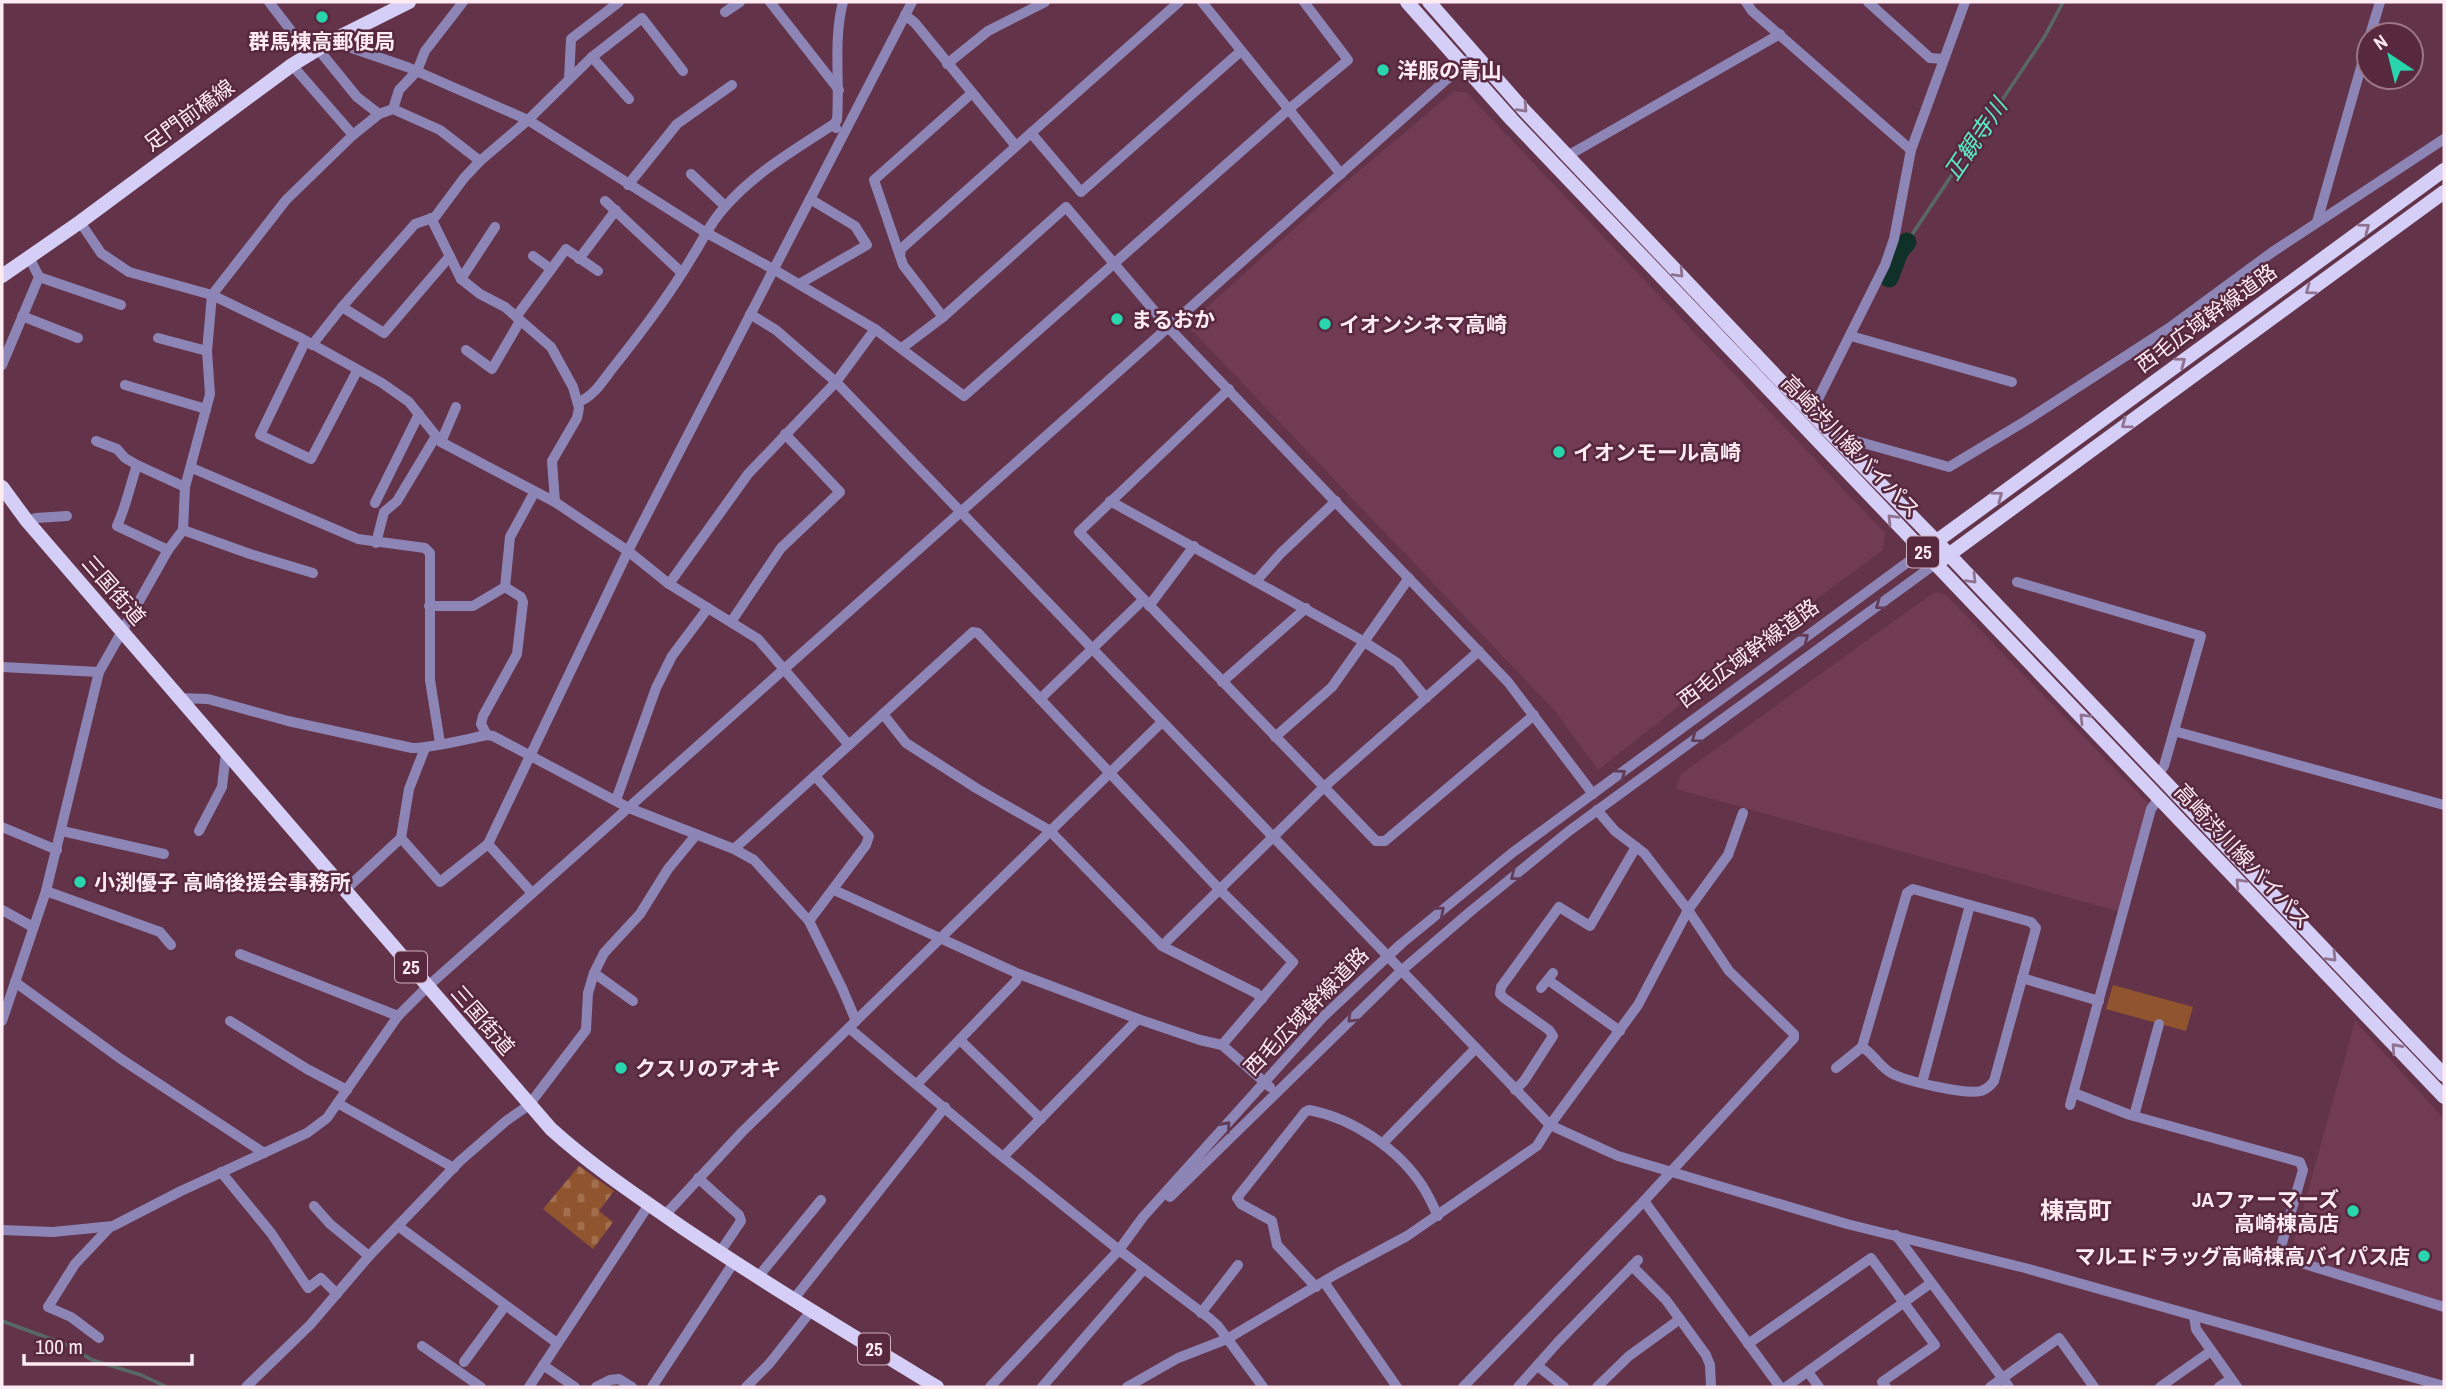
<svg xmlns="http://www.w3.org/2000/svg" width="2446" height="1389" font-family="'Archivo Narrow','Noto Sans JP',sans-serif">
  <defs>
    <pattern id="cemetery-stones" width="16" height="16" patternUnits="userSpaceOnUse" patternTransform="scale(1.75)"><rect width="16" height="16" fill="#90552f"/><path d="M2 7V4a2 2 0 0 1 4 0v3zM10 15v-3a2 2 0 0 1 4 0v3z" fill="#a16e4e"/></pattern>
  </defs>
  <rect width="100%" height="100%" fill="#623349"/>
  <g fill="#713b54">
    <polygon points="1454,91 1467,93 1885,533 1883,550 1787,621 1598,770 1555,711 1187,325 1347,181"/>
    <polygon points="1933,593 1945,594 2149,804 2121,909 2117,911 1676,789 1681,774"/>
    <polygon points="2355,1021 2444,1119 2444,1302 2289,1260"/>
  </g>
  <polygon fill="#90552f" points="2113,985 2193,1007 2186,1031 2106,1009"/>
  <polygon fill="url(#cemetery-stones)" points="579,1166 614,1191 599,1211 613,1222 593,1249 543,1209"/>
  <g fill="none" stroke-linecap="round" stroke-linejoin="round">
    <g stroke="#586965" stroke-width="3.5">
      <polyline points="1907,242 2045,36 2063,2"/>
      <polyline points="2,1321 70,1346 92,1360 141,1375 167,1387"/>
    </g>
    <polyline stroke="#103128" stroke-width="19" points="1889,278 1899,252 1907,242"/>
    <g stroke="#8e85b7" stroke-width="10">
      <polyline points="269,2 309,54"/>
      <polyline points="770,2 839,90"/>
      <polyline points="1179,2 1031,133 1081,192 1241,51"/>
      <polyline points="1202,2 1341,174"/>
      <polyline points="1746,2 1752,11 1911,150"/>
      <polyline points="1868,2 1930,58 1944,59"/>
      <polyline points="725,12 740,2"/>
      <polyline points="905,15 915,23 1016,146"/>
      <polyline points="2370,35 2380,2"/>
      <polyline points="331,41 407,67 528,120 705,232 773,269 875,329 964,396 1289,109 1348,60 1304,2"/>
      <polyline points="318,49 357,97 379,114"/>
      <polyline points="592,57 629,99"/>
      <polyline points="947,64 988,31 1045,2"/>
      <polyline points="292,65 353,135"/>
      <polyline points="569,79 571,39 619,2"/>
      <polyline points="393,109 440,130 480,161"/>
      <path d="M836,128L834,124L837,120C840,81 833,40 843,2"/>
      <polyline points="1569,155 1780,34"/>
      <polyline points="691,174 725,206"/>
      <polyline points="628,185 677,124 732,85"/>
      <polyline points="605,201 682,273"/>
      <polyline points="431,218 461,279 480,294 505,307 551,347 573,387 579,408 577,418 552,461 555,502"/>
      <polyline points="80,222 101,253 129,272 212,295 301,338 382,383 409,402 441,442 555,502 628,551 669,584 758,639 849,745 973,632 978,633 1220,890 1293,962 1222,1045"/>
      <polyline points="2317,222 2369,39"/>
      <polyline points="533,256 551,269"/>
      <polyline points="900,256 874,180 972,93"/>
      <polyline points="579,259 616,210"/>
      <polyline points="39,277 121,305"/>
      <polyline points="461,279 495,227"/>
      <polyline points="799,284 867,245 855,226 810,199"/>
      <polyline points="342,307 384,333 450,256"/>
      <polyline points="750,314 776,330 836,382 1550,1125 1618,1156 1847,1224 2025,1268 2444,1386"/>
      <polyline points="22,316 78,338"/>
      <polyline points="516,317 566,249 598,271"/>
      <polyline points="943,317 903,265 900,256 901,249 1031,133"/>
      <polyline points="1851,336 2012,382"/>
      <polyline points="158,338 207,351"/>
      <polyline points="305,342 260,435 311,459 357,371"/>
      <polyline points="312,345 342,307 415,224 435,217 464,178 480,161 528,120 592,57 642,18 683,71"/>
      <polyline points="902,348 943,317 1066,207 1168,327 1508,682 1593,794"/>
      <polyline points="466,350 492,369 520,321"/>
      <polyline points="2,365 39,277 29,257"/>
      <polyline points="125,385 206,409"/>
      <polyline points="1229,389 1079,532 1376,841 1385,841 1534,715"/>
      <path d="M578,402C593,397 602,382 612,369C640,334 669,296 692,257C703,240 710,223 724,208C754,173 796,149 834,124"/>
      <polyline points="1811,413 1885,265 1894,239 1911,150 1965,2"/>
      <polyline points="96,441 117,449 125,458 137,465 185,487"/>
      <polyline points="441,442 456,407"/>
      <polyline points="1841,445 1849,439 1949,467 2027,420 2169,328 2271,253 2444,139"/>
      <path d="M137,465C130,486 126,506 117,526L168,550"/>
      <polyline points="192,468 358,539 425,548 430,553 430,680 440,743"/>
      <polyline points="1110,501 1363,641 1397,663 1426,698"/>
      <polyline points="375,503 419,414"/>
      <polyline points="27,521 36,518 67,516"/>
      <polyline points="183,530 250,554 313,573"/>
      <polyline points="376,543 384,512 397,501 436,436"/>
      <polyline points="1257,580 1281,553 1336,501"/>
      <polyline points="2017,582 2201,636 2164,766 2158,774"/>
      <polyline points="669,584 748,474 836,382 875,329"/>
      <polyline points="429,606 473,606 505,587"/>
      <polyline points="1149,606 1194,546"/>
      <polyline points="731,622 781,548 840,492 785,434"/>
      <polyline points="2,667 99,672"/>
      <polyline points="1222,682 1306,608"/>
      <path d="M179,698L208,699L288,721L412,748C433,748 466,739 487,735L493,736L629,808L734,849L754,860L809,921L842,988L856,1021"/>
      <polyline points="1040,699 1143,600"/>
      <polyline points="883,714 906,743 976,788 1049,830 1162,946 1324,787 1479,651"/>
      <polyline points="2174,731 2444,805"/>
      <polyline points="487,735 481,724 483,716 517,654 523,602 521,597 505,587 510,537 534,493"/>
      <polyline points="1275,737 1332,687 1409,578"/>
      <polyline points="425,748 409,789 401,838 440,882 488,844 628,551 912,2"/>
      <polyline points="616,800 656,688 672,656 708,608"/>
      <polyline points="2,827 57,850"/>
      <polyline points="62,831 164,854"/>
      <polyline points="199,831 222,787 226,752"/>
      <polyline points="488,844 532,893"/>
      <polyline points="734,849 849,745"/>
      <polyline points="345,890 401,838"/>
      <polyline points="834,890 1019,974 1138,1019 1200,1040 1222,1045 1270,1087"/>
      <polyline points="46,891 160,932 171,945"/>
      <polyline points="2,910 33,927"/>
      <polyline points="809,921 866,845 869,836 815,776"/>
      <polyline points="1162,946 1256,993 1262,999"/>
      <polyline points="240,954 398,1016"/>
      <polyline points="594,973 633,1001"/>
      <polyline points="2022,978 2099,1001"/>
      <polyline points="1548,980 1620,1031"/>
      <polyline points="15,982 121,1059 264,1153"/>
      <polyline points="1541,988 1553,973"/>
      <polyline points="2,1021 46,891 99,672 168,550 183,530 185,487 210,394 207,351 212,295 286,200 353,135 379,114 393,109 399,90 417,71 425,51 463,2"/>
      <polyline points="230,1021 307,1069 347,1090"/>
      <polyline points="849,1028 993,1149 1119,1250 1209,1318 1218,1326 1263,1387"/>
      <polyline points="960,1040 1041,1119"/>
      <path d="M1836,1068L1862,1047L1907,893L1913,889L2031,922L2036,928L1994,1081C1991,1085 1987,1089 1981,1091C1966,1095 1905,1081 1891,1073C1879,1066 1874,1054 1862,1047"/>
      <polyline points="1922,1083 1970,905"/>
      <polyline points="917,1084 1016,981 1019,974"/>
      <polyline points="1515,1090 1524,1081 1553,1036 1549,1030 1504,998 1500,994 1501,987 1559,907 1590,926 1636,847"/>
      <polyline points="2074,1093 2130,1115 2300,1162 2303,1170 2280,1250 2282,1257 2444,1307"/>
      <polyline points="339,1104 454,1168"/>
      <polyline points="2070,1105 2151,809 2159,798"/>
      <polyline points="2134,1116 2159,1024"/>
      <polyline points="1383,1143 1476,1048"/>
      <polyline points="1004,1156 1138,1019"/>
      <polyline points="221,1172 271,1233 308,1288 321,1278 337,1294"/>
      <polyline points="698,1178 739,1215 741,1221 720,1252"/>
      <polyline points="1170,1197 1401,971 1471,911 1569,831 1935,564"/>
      <polyline points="1644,1201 1780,1387"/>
      <polyline points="314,1206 330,1224 369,1256"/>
      <polyline points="665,1215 743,1131 1162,722"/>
      <polyline points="398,1226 557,1343"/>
      <polyline points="2,1230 53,1232 113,1226 181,1191 307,1133 327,1118 398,1016 427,987 1474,55"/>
      <polyline points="1896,1235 2009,1387"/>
      <polyline points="1632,1266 1666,1300 1706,1355 1710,1365 1711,1387"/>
      <polyline points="758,1277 821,1200"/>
      <polyline points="1324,1282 1397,1387"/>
      <path d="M1316,1287L1277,1245L1272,1221L1241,1204L1237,1198L1305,1112L1309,1110C1352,1118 1399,1149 1423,1187C1429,1196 1433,1206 1438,1216"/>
      <polyline points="793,1300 945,1107"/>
      <polyline points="1201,1313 1238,1265"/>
      <polyline points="2194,1316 2196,1329 2237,1387"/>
      <polyline points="99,1338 71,1317 48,1307 75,1264 110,1227"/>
      <polyline points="1748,1344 1871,1258 1935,1345 1882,1382 1886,1387"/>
      <polyline points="422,1346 481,1387"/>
      <polyline points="464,1362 505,1306"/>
      <polyline points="543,1365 575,1387"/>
      <polyline points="1538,1366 1564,1387"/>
      <polyline points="1808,1372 1819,1387"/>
      <polyline points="246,1387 310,1325 369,1256 460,1161 506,1121 529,1105 586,1030 588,993 594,973 604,953 640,914 668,869 696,835"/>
      <polyline points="529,1387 648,1206"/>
      <polyline points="596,1387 610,1380 619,1379 632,1387"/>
      <polyline points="652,1387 734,1262"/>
      <polyline points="746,1387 769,1364 811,1311"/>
      <polyline points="990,1387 1119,1250 1143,1217 1324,1016 1401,944 1512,853 1923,551"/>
      <polyline points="1042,1387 1144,1269"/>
      <polyline points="1127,1387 1178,1358 1227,1339 1338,1273 1407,1236 1537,1146 1550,1125 1638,1005 1688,910 1728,855 1743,813"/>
      <polyline points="1463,1387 1644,1201 1794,1038 1794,1034 1729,971 1688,910 1644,853 1615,831 1597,810"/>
      <polyline points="1518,1387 1558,1342 1638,1260"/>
      <polyline points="1597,1387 1629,1356 1680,1319"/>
      <polyline points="1786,1387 1931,1283"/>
      <polyline points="1990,1387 2059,1338 2094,1387"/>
      <polyline points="2160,1387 2211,1351"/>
      <polyline points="2219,1387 2231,1379"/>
    </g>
    <g stroke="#d5cef7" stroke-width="14">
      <polyline points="1407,2 1512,120 2444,1097"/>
      <polyline points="1429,2 1523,109 1811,413 1936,541 2444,1075"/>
      <polyline points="2,276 80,222 292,65 331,41 409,2"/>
      <path d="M2,487L27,521L551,1129C592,1166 637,1196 683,1228C766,1284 851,1335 937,1387"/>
      <polyline points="1930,546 2444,170"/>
      <polyline points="1943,559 2444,192"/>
    </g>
  </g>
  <defs><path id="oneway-chevron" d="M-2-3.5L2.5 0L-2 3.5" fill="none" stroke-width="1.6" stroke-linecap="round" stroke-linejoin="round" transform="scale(1.75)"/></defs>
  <g stroke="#907391">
    <use href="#oneway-chevron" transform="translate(1523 108) rotate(47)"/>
    <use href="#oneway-chevron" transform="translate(2365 228) rotate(-36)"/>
    <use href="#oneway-chevron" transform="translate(1679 273) rotate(47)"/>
    <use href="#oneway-chevron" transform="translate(2310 290) rotate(144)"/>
    <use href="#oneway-chevron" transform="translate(2181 362) rotate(-36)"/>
    <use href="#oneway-chevron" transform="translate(2126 424) rotate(144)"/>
    <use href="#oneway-chevron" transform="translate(1998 496) rotate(-36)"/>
    <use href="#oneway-chevron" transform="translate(1892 519) rotate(-134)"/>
    <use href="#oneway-chevron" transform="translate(1972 579) rotate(46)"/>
    <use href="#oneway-chevron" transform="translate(2084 718) rotate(-134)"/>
    <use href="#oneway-chevron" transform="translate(2240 883) rotate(-133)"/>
    <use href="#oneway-chevron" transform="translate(2332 957) rotate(46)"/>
    <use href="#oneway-chevron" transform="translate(2396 1048) rotate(-132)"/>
  </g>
  <g stroke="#623b56">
    <use href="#oneway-chevron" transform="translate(1880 605) rotate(144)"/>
    <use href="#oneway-chevron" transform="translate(1804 638) rotate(-37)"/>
    <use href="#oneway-chevron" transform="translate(1696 738) rotate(144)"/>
    <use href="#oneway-chevron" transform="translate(1621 774) rotate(-36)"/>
    <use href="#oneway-chevron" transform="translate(1515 876) rotate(142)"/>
    <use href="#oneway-chevron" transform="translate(1440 911) rotate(-40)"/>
    <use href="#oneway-chevron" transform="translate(1352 1018) rotate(136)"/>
    <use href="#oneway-chevron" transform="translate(1226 1126) rotate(-48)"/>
  </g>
  <g fill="#28d5ad" stroke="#57283e" stroke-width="2.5">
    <circle cx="322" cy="17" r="7"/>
    <circle cx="1383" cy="70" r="7"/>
    <circle cx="1117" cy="319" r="7"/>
    <circle cx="1325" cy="324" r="7"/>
    <circle cx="1559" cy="452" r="7"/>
    <circle cx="80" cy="882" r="7"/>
    <circle cx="621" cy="1068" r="7"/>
    <circle cx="2353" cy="1211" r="7"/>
    <circle cx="2424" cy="1256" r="7"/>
  </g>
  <g text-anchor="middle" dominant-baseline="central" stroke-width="5" stroke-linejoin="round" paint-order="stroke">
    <g fill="#57283e" stroke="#cdb1bd" stroke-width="2">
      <rect x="1907" y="536.5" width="32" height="31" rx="5"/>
      <rect x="395" y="951.5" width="32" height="31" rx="5"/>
      <rect x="858" y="1333.5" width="32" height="31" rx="5"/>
    </g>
    <g font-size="19" font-weight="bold" fill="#ffecf3">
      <text x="1923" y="552">25</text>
      <text x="411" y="967">25</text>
      <text x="874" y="1349">25</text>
    </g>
    <g font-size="21" font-weight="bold" fill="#ffecf3" stroke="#57283e" text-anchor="start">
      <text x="322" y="41" text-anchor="middle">群馬棟高郵便局</text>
      <text x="1397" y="70">洋服の青山</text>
      <text x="1131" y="319">まるおか</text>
      <text x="1339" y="324">イオンシネマ高崎</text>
      <text x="1573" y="452">イオンモール高崎</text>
      <text x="94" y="882">小渕優子 高崎後援会事務所</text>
      <text x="635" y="1068">クスリのアオキ</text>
      <text x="2339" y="1199" text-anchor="end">JAファーマーズ<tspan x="2339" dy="24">高崎棟高店</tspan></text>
      <text x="2410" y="1256" text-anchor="end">マルエドラッグ高崎棟高バイパス店</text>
    </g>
    <g font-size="21" fill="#ffecf3" stroke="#57283e">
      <text transform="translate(189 115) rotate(-36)">足門前橋線</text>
      <text transform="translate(2206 318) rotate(-36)">西毛広域幹線道路</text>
      <text transform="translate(1851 446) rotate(46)">高崎渋川線バイパス</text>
      <text transform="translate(114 590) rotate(49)">三国街道</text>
      <text transform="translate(1748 653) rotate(-36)">西毛広域幹線道路</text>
      <text transform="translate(2243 856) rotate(47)">高崎渋川線バイパス</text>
      <text transform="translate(1306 1011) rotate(-46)">西毛広域幹線道路</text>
      <text transform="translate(483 1020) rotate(49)">三国街道</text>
    </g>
    <g font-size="23" font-style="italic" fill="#5becc5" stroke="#57283e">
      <text transform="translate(1975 139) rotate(-56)">正観寺川</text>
    </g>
    <g font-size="24" font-weight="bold" fill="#ffecf3" stroke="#57283e">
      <text x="2076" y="1210">棟高町</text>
    </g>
  </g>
  <rect width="2446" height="1389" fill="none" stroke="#ffecf3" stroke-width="7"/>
  <g transform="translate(2390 56) rotate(325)"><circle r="33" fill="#57283e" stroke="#9a7686" stroke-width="2"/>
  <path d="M0-5L12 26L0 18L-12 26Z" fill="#28d5ad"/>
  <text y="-10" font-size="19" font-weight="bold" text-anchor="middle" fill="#ffecf3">N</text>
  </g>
  <path d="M24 1354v10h168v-10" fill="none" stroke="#ffecf3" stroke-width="3.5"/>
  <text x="35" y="1354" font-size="21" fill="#ffecf3" stroke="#57283e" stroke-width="5" paint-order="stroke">100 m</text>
</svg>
